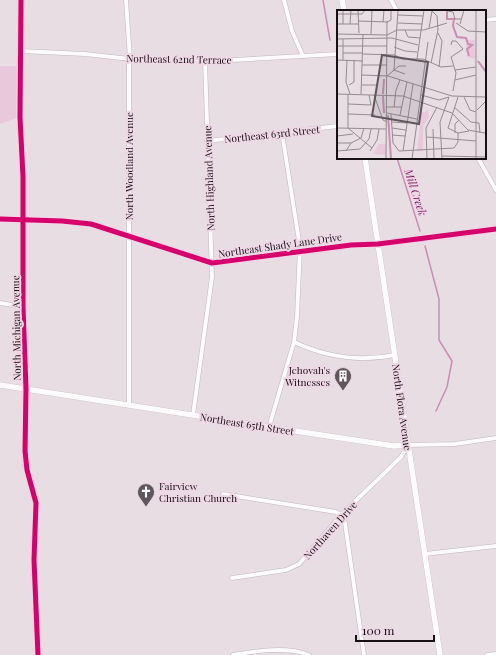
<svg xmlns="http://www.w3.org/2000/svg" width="496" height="655" font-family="'Playfair Display',serif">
  <rect width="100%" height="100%" fill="#e9dde4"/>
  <polygon fill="#eac8dc" points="0,66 23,66 20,117 0,124"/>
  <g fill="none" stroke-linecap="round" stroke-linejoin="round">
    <g stroke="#c78fb2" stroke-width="1.5">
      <polyline points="323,0 330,40"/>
      <polyline points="397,158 420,231"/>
      <polyline points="425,246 439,299 439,340 452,361 447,387 436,411"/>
    </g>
    <g stroke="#c0b6bc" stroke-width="5">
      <g id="minor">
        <polyline points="21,0 20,117 23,177 23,307 26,389 25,451 27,470 36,503 34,560 38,655"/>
        <polyline points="126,0 130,59 129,65 129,405"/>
        <polyline points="284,0 292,31 303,56"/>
        <polyline points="391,0 397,11"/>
        <polyline points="485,20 496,19"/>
        <polyline points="21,51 85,54 130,59 233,60 338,54"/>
        <polyline points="207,141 338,126"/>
        <polyline points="478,158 496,190"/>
        <polyline points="0,219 62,221 91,224 212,263 351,245 378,244"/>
        <polyline points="0,303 23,307"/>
        <path d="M294,342C326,357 360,362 395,355"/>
        <polyline points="193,415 212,277 205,60"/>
        <polyline points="269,427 294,342 297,317 300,247 282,133"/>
        <polyline points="223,494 336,512 341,515 345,523 364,655"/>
        <polyline points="425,554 496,546"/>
        <polyline points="232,578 286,570 299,564 341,515 401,457 408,445 455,444 496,438"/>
        <path d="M233,655C256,651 287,646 309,655"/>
        <polyline points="487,655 496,654"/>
      </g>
    </g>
    <g stroke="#c0b6bc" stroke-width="6">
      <g id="tertiary">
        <polyline points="342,0 344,11"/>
        <polyline points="365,158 440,655"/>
        <polyline points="378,244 496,229"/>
        <polyline points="0,385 269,427 394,446 408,445"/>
      </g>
    </g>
    <use href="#minor" stroke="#fcfafb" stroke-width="4"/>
    <use href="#tertiary" stroke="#fcfafb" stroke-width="5.5"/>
    <g stroke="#eed8e5" stroke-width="8">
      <g id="cycleway">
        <polyline points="21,0 20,117 23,177 23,307 26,389 25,451 27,470 36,503 34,560 38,655"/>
        <polyline points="0,219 62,221 91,224 212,263 351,245 378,244 496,229"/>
      </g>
    </g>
    <use href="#cycleway" stroke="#d6006c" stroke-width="5"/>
  </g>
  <defs>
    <g id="building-pin" transform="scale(0.9)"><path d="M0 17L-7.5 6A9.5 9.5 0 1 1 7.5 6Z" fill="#60575c" stroke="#eed8e5"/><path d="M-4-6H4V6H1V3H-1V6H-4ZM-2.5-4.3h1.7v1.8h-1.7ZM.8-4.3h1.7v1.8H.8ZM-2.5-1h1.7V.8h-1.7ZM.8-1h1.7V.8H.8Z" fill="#fff"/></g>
    <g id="church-pin" transform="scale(0.9)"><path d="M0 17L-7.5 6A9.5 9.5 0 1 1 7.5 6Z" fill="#60575c" stroke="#eed8e5"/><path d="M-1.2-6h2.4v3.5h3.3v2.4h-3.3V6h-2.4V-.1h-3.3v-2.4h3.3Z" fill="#fff"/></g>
  </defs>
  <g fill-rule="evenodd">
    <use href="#building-pin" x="343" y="376"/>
    <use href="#church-pin" x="146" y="492"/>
  </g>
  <g text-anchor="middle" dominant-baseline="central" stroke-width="4" stroke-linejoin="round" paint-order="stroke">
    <g font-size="10" fill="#160f13" stroke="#eed8e5">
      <text transform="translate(179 59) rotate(1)">Northeast 62nd Terrace</text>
      <text transform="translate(272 134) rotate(-6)">Northeast 63rd Street</text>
      <text transform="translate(129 166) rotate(-90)">North Woodland Avenue</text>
      <text transform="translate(209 178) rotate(-92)">North Highland Avenue</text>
      <text transform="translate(280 245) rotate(-8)">Northeast Shady Lane Drive</text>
      <text transform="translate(16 328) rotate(-91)">North Michigan Avenue</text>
      <text transform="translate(402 407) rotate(82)">North Flora Avenue</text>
      <text transform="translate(247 424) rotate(9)">Northeast 65th Street</text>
      <text transform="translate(330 530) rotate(-48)">Northaven Drive</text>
    </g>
    <g font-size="10" fill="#160f13" stroke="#eed8e5" text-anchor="end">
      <text x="330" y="370">Jehovah's<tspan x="330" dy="12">Witnesses</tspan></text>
      <text x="159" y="486" text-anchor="start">Fairview<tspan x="159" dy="12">Christian Church</tspan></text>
    </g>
    <g font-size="11" font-style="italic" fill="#741a5a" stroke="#eed8e5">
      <text transform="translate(416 192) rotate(72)">Mill Creek</text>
    </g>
  </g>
  <g transform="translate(337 10)">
    <rect width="149" height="149" fill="#e9dde4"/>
    <path d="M129,30H138V49L130,47ZM91,99L92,107L86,116V141H80L84,108L81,107L82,102H88ZM42,134H49V145L36,144Z" fill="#eac8dc"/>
    <path fill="none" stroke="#c78fb2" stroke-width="2" d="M110,0V9H117L116,16L120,27L129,28L131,34L135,35L130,39L132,46M141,51L149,62M46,84L47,69M46,86L47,103M51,105L54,149"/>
    <path fill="none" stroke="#958b90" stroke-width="1" d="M6,0V14M21,0L22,23M61,0L57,60L68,64M94,0L100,6L101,20L94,53M111,1L116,2L118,9H124M0,4H25L28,0M61,5L86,6M21,11L51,12M46,12L47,0M61,13L85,14M119,13L131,21L149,22M0,14H21M13,14L14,0M123,14L127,0M92,18L95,1M68,20L71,27L83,28M101,23L105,31L102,57M0,24L50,25L60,20H87L110,13M34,24L35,0M0,29L55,28L81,35M114,35L115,31H119L126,39L114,47L119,63L116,81M0,36H50M57,37L68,41L80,42M6,43H26M26,44L58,45L65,49H86L104,57L116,56M80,49L87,0M0,50L26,51M6,50V29M10,50L9,72L13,84M25,55H50M118,60L139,57M25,65L51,66L115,86L149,87M50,66L62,56H69M118,70L139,65M12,75L17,72V50M25,75H39M0,84L66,86L115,103L131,120L148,123M11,84V118L35,138M24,84L26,24M37,85L46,110L50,112M84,85L102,90L112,87M121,87L111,118L121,123L132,121M127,87L133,100L139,102M11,94L34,95L32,85M50,97H64M57,97L59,80L63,70M117,97L134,112L142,113L143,123M140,100L149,91M50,103L80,109M11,104L38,105M54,104L56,133L62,141L117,138L121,132V123M63,105L70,72M55,112L70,113M0,118L49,119M55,118L69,120M96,119L97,149M118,123V114L122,110M55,125L68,126M0,126L16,124M90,127L139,131M0,133H14M0,141L23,139L32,129L34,119M9,141L14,133L24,128L27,118M33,141L40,130L42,119M66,141L76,74M105,146L149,147M49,149L50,12L54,10V0M75,149L91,32M90,149L89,118L100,97M105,149L103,112L112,87M139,149V0"/>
    <path fill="#60575c" fill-opacity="0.15" stroke="#60575c" stroke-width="2" d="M45,45L91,52L82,114L35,106Z"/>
    <rect width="149" height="149" fill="none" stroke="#160f13" stroke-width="2"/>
  </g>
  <path d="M356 635v6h78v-6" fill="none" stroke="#160f13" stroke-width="2"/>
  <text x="362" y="635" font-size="12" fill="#160f13" stroke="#eed8e5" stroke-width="3" paint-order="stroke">100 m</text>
</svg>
